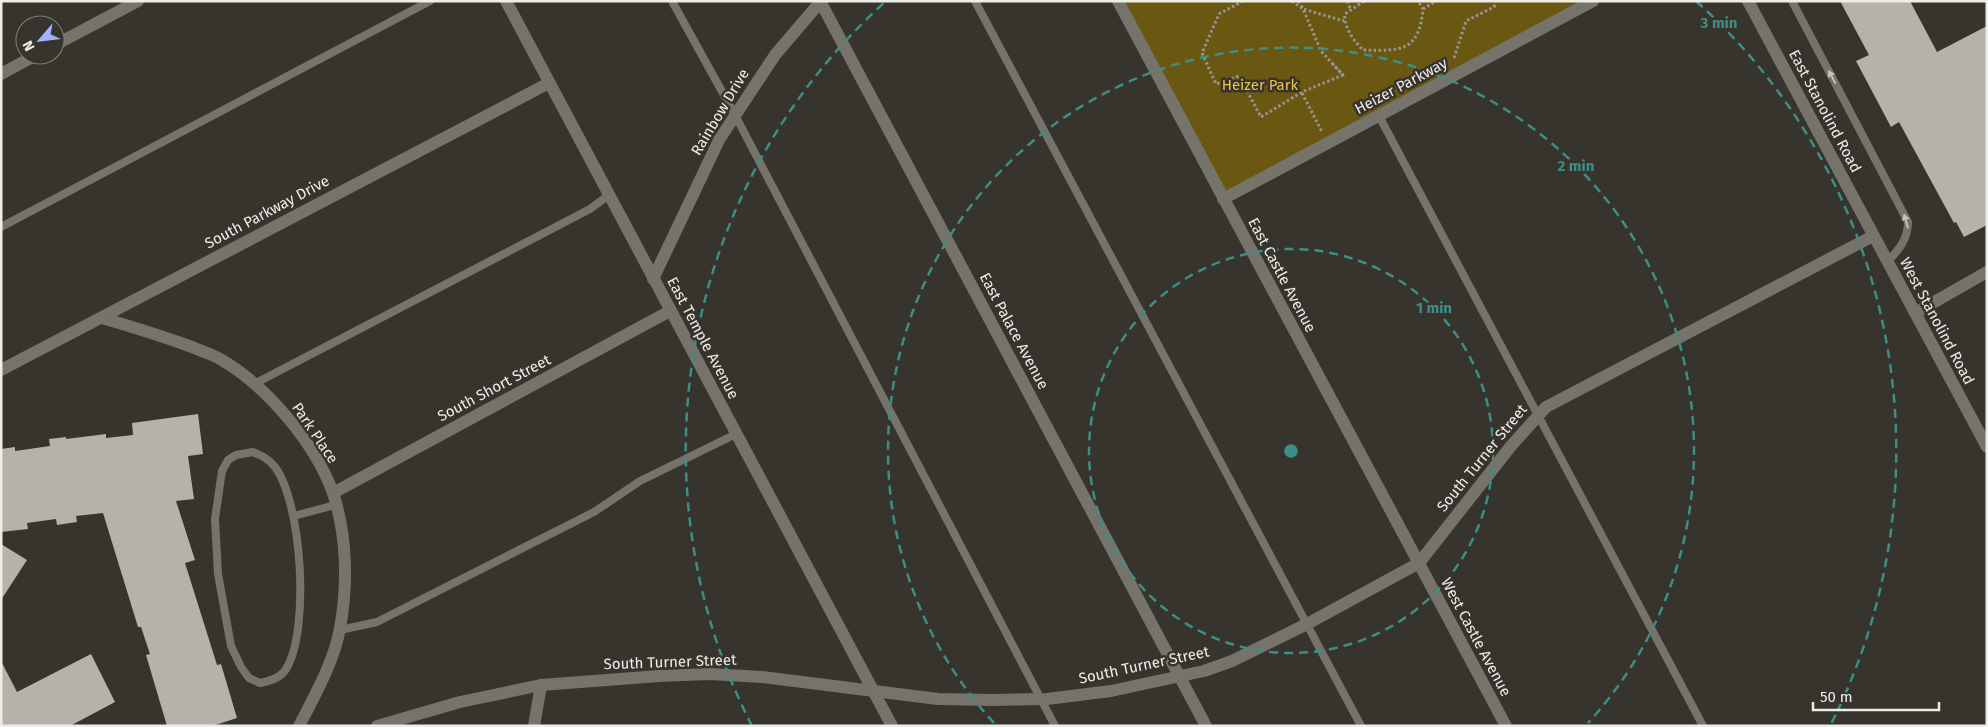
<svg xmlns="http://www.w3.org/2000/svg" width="1988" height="727" font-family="'Fira Sans',sans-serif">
  <rect width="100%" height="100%" fill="#36342d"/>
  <polygon fill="#6a5712" points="1118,1 1593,1 1223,199"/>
  <g fill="#b5b2a9">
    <polygon points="1840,1 1910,1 1937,52 1987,26 1987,225 1964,237 1956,222 1954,223 1899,122 1891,127 1856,61 1869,55"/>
    <polygon points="198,414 203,454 188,456 194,499 176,501 195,560 185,563 217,665 221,664 237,718 212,726 167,726 146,655 150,654 141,627 138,627 103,513 76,516 77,522 57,525 56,519 27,523 28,529 1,532 1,449 15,447 15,451 50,446 49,439 66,437 66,439 106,434 106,438 133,435 132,423"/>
    <polygon points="1,544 27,560 1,600"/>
    <polygon points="91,654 115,702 70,726 1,726 1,661 17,692"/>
  </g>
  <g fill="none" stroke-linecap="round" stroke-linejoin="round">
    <g stroke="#96958f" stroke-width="3" stroke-dasharray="2.5 2.5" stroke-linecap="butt">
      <polyline points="1243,1 1219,14 1202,53 1216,84 1239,76 1261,117 1302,92 1343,75"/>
      <polyline points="1292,1 1303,9 1321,51 1343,75 1331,62"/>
      <polyline points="1299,1 1303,9 1344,21"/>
      <polyline points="1347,1 1351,10"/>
      <path d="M1364,1L1345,14C1343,27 1355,42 1363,50C1401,51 1419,52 1423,9L1418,1"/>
      <polyline points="1423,9 1436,1"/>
      <polyline points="1454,58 1466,21 1494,7 1496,1"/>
      <polyline points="1302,93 1322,132"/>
    </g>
    <g stroke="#76736b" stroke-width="8">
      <polyline points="672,1 735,115 1055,726"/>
      <polyline points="975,1 1361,726"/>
      <path d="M1792,1L1908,222C1908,239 1899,250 1887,262"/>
      <polyline points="1379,116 1703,726"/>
      <polyline points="1,227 430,1"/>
      <polyline points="254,384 590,209 609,195"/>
      <path d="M253,452C262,456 269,459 275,467C302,503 310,631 286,669C281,678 270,681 260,683L249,678L241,667L231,646L218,574L215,519L222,471L228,460L236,455Z"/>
      <polyline points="294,516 335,505"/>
      <polyline points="340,630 377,622 594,512 640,481 736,434"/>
    </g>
    <g stroke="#76736b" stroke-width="12">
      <polyline points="506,1 892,726"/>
      <polyline points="820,1 1206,726"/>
      <polyline points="1118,1 1506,726"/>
      <polyline points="55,45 138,1"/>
      <polyline points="1,74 36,55"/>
      <polyline points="1223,199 1593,1"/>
      <polyline points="653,279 719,140 775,55 821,1"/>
      <polyline points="1915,313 1987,272"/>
      <path d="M102,318C133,327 162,336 192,347C201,351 212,354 220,359C266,385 315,443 333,493C347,535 348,585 340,628C334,662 315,695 299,726"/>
      <polyline points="1,370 549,83"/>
      <polyline points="333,493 670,311"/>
      <polyline points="534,726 541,685"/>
    </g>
    <g stroke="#76736b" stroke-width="12">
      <polyline points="1748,1 1987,447"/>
      <polyline points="377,726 460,702 541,685 659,676 710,674 762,677 938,699 992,700 1047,699 1111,691 1204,671 1232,661 1307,624 1419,563 1511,446 1546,407 1873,236"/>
    </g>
  </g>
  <defs><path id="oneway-solid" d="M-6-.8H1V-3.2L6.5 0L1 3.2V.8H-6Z" transform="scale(1.25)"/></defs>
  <g fill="#c4c2bc">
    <use href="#oneway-solid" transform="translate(1832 77) rotate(-118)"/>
    <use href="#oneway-solid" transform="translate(1906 221) rotate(-105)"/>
  </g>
  <g fill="none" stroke="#3c8e86" stroke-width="2.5" stroke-dasharray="9 6">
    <circle cx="1291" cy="451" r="202"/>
    <path d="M994 723A403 403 0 1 1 1588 723"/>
    <path d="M752 726A605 605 0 0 1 886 1M1696 1A605 605 0 0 1 1830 726"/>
  </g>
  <g text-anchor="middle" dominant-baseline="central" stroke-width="5" stroke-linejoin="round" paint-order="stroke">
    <g font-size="15" fill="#ecc641" stroke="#36342d">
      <text x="1260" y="85">Heizer Park</text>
    </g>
    <g font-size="15" fill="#eeede8" stroke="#36342d">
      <text transform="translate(1401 86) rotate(-28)">Heizer Parkway</text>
      <text transform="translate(1825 111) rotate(62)">East Stanolind Road</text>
      <text transform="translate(720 112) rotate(-59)">Rainbow Drive</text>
      <text transform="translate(267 212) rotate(-28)">South Parkway Drive</text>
      <text transform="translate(1282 275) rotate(62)">East Castle Avenue</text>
      <text transform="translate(1937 321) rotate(62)">West Stanolind Road</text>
      <text transform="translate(1014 331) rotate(62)">East Palace Avenue</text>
      <text transform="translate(703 338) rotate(62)">East Temple Avenue</text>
      <text transform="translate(494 388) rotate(-28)">South Short Street</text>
      <text transform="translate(315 433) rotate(56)">Park Place</text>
      <text transform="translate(1482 458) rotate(-51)">South Turner Street</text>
      <text transform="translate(1476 637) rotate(62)">West Castle Avenue</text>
      <text transform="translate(670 662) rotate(-2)">South Turner Street</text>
      <text transform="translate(1144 665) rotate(-12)">South Turner Street</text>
    </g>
  </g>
  <circle cx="1291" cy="451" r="8" fill="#3c8e86" stroke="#36342d" stroke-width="2.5"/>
  <g font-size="15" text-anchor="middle" font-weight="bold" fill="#3c8e86" stroke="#36342d" stroke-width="5" stroke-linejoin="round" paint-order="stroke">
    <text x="1719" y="28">3 min</text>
    <text x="1576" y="171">2 min</text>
    <text x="1434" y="313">1 min</text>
  </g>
  <rect width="1988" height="727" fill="none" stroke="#eeede8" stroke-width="5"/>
  <g transform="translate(40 40) rotate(242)"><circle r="24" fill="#36342d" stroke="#807e78"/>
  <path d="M0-4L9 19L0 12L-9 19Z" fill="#a6b1fc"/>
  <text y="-8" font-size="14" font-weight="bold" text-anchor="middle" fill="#eeede8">N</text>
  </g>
  <path d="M1813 702v8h126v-8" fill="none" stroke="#eeede8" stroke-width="2.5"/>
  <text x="1820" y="702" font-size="15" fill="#eeede8" stroke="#36342d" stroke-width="4" paint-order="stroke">50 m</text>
</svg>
